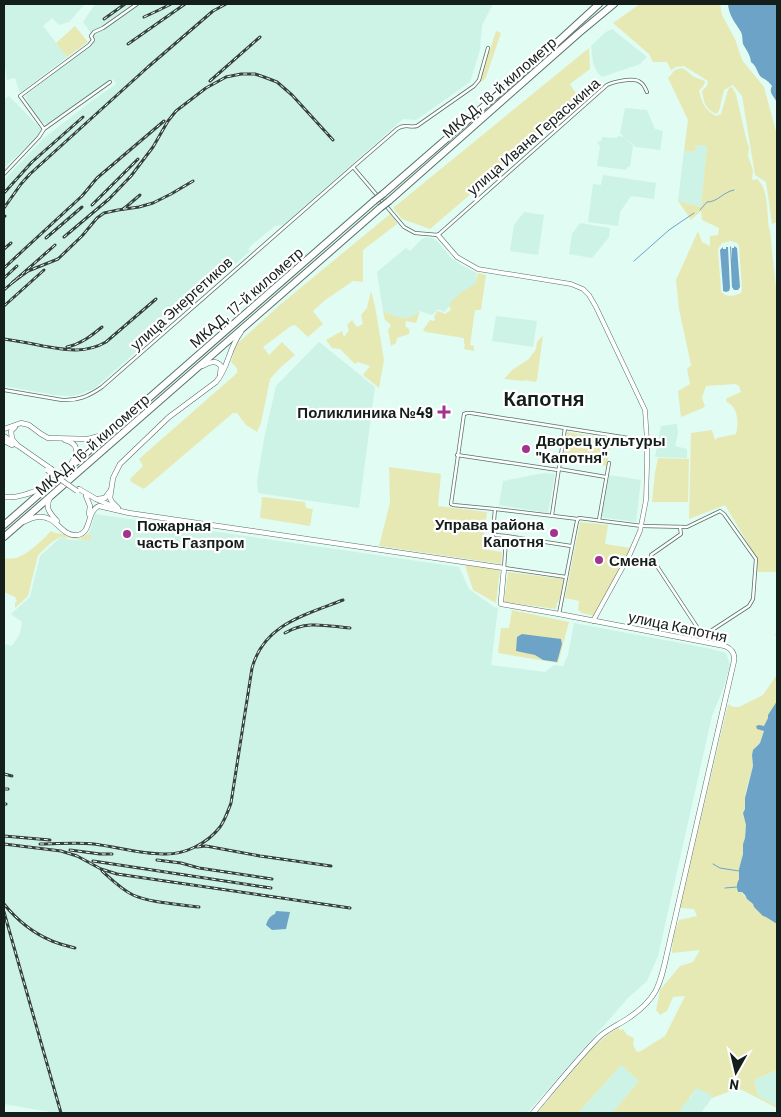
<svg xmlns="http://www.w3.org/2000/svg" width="781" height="1117" font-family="Barlow,sans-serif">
  <rect width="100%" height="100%" fill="#e0fcf3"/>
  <g fill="#cdf2e6">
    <polygon points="4,4 85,4 69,22 59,25 52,18 43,26 67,57 20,93 15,78 7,80 4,60"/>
    <polygon points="95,4 493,4 482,25 480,50 470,82 416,120 403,119 283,225 275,226 254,243 248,249 250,251 95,388 80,394 71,396 55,395 4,386 4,180 44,138 89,103 116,84 113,79 48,124 42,123 34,114 25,96 96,40 83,22"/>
    <polygon points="612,29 647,57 640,64 602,77 597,72 593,63 591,46 606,32"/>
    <polygon points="9,96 43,131 4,168 4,100"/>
    <polygon points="625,108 647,110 655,129 663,131 660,150 636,147 624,137 633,146 630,167 628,166 626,170 597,166 600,146 597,142 601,141 602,137 617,138 618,136 624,137 620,133"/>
    <polygon points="697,145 707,146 701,207 678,201 684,151 694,152"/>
    <polygon points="603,175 656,183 654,199 631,196 620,212 618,226 588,222 593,184 601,185"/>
    <polygon points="524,212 544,215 538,255 510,251 514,225"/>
    <polygon points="580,223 610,228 609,237 592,258 569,254 572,234"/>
    <polygon points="426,237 432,238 438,242 450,257 461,265 477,273 475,284 456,299 444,312 438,309 432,315 420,311 414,317 399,318 383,311 377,272 406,248 410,251 422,239"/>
    <polygon points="496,316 537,321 533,347 492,341"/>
    <polygon points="319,342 375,387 359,508 258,493 257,481 264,439 276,386"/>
    <polygon points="677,424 678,433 675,446 687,449 687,458 655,457 661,426"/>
    <polygon points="544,473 555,474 548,513 499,505 503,481"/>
    <polygon points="609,475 641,480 636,522 601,517"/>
    <polygon points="95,514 459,567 469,589 494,607 498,608 491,665 545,672 554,665 563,666 568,655 574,623 707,648 726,653 730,665 724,686 712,716 658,956 647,981 628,998 527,1113 56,1113 4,1104 4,644 12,646 20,634 22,622 11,614 30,597 40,556 61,537 70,540 77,540 84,539 88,534 91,528"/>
    <polygon points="621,1065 639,1081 612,1113 578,1113"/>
    <polygon points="777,1070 777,1106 758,1096 754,1080"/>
    <polygon points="696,1087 710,1094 712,1098 701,1113 678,1113 685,1102 691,1097"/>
  </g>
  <g fill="#e7e9b5" fill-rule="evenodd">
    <path d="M640,4H720L722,15L735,39L742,60L764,87L777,135V222L772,224L766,182L755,175L742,96L733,85L724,90L719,111L716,114C705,108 704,103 702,91L707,86L708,81L684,66L676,67L671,70L667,62H653L649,54L613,23Z"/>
    <polygon points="75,26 88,42 67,57 56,43"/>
    <polygon points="496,31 501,33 486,77 484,80 475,85 479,80 487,49 490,50"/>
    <polygon points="589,48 590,69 570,84 580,100 430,229 402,219 393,208"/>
    <path d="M681,68L686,70L694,77L705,81L704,85L699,91C703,104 704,109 716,116L721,114L728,90L729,88L732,87L736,94L746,138L749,148L748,156L753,170L752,179L753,180L757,179C767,187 767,206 768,218C768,223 768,226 770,230L777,298V572H756L757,559L725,505L689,519L691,433L712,430L715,440L717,438L736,434C739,423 738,407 727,402L726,400L727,398L741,392L739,386L735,384L706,386L702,398L705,406L703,408L681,417L678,391L690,384L687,369L691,365L679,309L676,280L698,231L702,242L710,246V236L718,235L719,228L702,220L701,211L691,220L678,201L701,207L707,146L697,145L694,152L684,151L688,120L668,78L675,70ZM731,241L737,243L739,246L742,289L741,293C735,296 725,298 721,291L718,249L722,243Z"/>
    <polygon points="390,214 397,223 397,224 363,250 363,282 353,281 324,301 313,311 323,324 308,337 295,325 291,326 263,347 269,355 282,342 295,355 280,368 270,379 261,423 257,432 246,425 237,413 233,413 144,489 131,482 130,479 143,466 139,459 237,373 237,368 231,362 236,345 281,304"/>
    <polygon points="478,273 486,275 481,310 475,310 470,345 474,346 474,351 464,349 465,344 464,344 464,338 426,332 423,330 430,320 434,321 435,319 434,317 437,311 441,312 445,314 451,310 449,305 455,297 456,298 460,293 475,284"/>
    <polygon points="371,291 375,306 384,360 379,388 363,375 370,366 358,362 355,364 340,349 332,348 326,340 342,331 344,337 349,330 347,325 352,320 357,327 363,324 361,315 367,308"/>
    <path d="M383,311C396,317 408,323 420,311L416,323L406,321L405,326L410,330L409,334L397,338L396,343L391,346L388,330L391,325L385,320Z"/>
    <polygon points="543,335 537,380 535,382 525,380 524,381 504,379 512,370 529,359 536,349 537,342"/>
    <polygon points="567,432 611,439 607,466 563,459"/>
    <polygon points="658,458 689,459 688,502 652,502 655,472"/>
    <polygon points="389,467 441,474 438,506 487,512 482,549 502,552 501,564 379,546 390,503"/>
    <polygon points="262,497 305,502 306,508 313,509 310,526 260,518"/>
    <polygon points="580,522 608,525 605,544 631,548 594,616 582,613 578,610 579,601 565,598"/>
    <path d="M51,531C56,534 58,533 63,534C73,536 77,542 87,534L91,535L90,540H88L60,537L52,542L38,555L28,596L15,608V603L17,601L15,597L4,592V559C8,558 12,559 16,558C27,555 44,539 51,531Z"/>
    <polygon points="465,565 500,570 496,603 473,590"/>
    <polygon points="508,572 564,579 560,598 557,603 556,609 504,602"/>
    <polygon points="512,610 569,622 558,663 498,653 501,628 509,628"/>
    <path d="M777,630V701L768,715V718L764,727V731L760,743L756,746L752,755L753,766L746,791L745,798V809L743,813L746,825L745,838L743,844V854L739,869V879L737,888C742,892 744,896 748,900C757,909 767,917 777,924V1070L754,1080L758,1096L777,1106V1108L738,1088L712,1098L710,1094L696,1088C691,1097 684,1104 678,1113H612L639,1081L621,1065L578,1113H537L591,1049L607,1035L618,1028L621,1030L623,1029L627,1035L634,1038L633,1045L637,1052L641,1051L665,1036L685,996L673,997L667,1011L660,1015L656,1010L660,990L680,966L693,962L700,950L672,953C672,942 675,929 679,920L697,916L694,909L680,908L728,704L733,707H739L763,695L776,676L777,638L775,635Z"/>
  </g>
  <g fill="#6da3c7">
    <path d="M728,4H777V103C775,96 768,94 772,86C768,81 766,80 761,77C757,73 757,66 751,62C750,54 747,51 743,44C742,40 743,36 741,32C735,22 729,16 728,4Z"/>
    <polygon points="731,246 732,260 732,248 734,248 734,246 737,248 740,287 738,290 734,290 732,287 730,247"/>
    <polygon points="723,247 723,249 726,249 726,247 728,247 730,288 729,291 726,292 723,291 723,288 720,250"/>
    <polygon points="522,634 561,639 562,644 557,662 543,660 535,655 516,651 517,637"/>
    <polygon points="777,701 777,924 766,917 763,916 754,907 753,904 747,899 745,895 742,892 738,892 737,888 737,884 739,879 739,869 743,854 743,844 745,838 746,825 743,813 745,809 745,798 753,766 752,755 753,750 760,743 764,731 757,729 756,726 759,725 764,726 768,718 768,715"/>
    <path d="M276,911L290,912L286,929L272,930L266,925C268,919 270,916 275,914Z"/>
  </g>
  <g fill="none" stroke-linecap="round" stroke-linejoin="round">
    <g stroke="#6da3c7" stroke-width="1">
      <path d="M700,210L707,202C718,202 723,192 734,190"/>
      <polyline points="634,261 669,230 694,213"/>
      <polyline points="713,864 720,868 739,871"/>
      <polyline points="725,888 737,887"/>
    </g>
    <g stroke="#577068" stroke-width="4">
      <g id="minor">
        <polyline points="44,129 20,96 89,45 93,40 91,36 94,32 103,28 137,4"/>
        <path d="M353,167L404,227L415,233L438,235L607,85C613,82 633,77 640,82C644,84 645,88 647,92"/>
        <polyline points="4,174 39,137 44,129 110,82"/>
        <path d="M4,390L62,400C78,401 89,396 102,387L353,167L397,129C405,123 409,128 417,126L474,86L479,80L488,48"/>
        <polyline points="457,455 558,470"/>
        <polyline points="559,469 606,477"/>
        <polyline points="495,509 578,519"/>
        <polyline points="552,515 565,428"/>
        <polyline points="599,520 609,463"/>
        <polyline points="680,527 681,534 651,555 651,557 703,636"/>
        <polyline points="506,536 571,546"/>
        <polyline points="566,577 504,568 506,540 506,536 496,535 493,532 495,509 453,505 451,504 464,414 467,413 471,413 647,441"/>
        <polyline points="559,614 577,521 579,518 642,526 687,527 720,511 724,514 756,559 753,599 749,606 703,636 703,641"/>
      </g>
    </g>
    <g stroke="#577068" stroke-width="5">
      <polyline id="tertiary" points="438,235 457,257 478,269 571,284 583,289 589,295 596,307 645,410 647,441 647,466 646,500 640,531 630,554 593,621"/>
    </g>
    <g stroke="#577068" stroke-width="5.5">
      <g id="secondary">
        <path d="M202,366C209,363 215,359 221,366L220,375"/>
        <polyline points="15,427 11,431 12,439 17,445"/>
        <polyline points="4,429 21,423 29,425 41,434 48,438 88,439 107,434"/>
        <polyline points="4,436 50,468"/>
        <path d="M65,440C80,444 78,453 71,464"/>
        <polyline points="4,441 12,445"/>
        <polyline points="79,489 96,499 112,506"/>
        <polyline points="86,496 90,506 89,514"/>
        <path d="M4,497C17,499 33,492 45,487"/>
        <path d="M50,498C44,508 51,514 57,521"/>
        <polyline points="97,499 105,498 110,491"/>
        <path d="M118,508L112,502L110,498L113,478L120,464L169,417L216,382C229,367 228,349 241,332"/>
        <path d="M23,522C28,520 33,517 38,517C57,515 61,537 77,535C92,534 86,511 99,506L129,513L504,568L501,601V604L559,614L725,646C732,649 735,654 734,661L668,949C660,984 659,998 627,1019C618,1025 606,1030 598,1038C575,1062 554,1088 533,1113"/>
      </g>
    </g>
    <g stroke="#577068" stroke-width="8">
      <g id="trunk">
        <polyline points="383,194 552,47 599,4"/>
        <polyline points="389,201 579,33 614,4"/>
        <polyline points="4,525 374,201"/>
        <polyline points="4,537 380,208"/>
      </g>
    </g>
    <use href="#minor" stroke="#fff" stroke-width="2.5"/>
    <use href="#tertiary" stroke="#fff" stroke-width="4"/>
    <use href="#secondary" stroke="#fff" stroke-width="4.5"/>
    <use href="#trunk" stroke="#fff" stroke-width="6"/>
    <g stroke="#34413d" stroke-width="3">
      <g id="rail">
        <polyline points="144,17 159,10 171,4"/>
        <polyline points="104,19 125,4"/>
        <polyline points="128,44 185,4"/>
        <polyline points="210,81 260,37"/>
        <polyline points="4,193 32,162 83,117"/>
        <polyline points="92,205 138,159"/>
        <polyline points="4,208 21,184 30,174 148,67 213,11 226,4"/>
        <polyline points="123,209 127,206 140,195"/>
        <polyline points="4,217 5,216"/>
        <polyline points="64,237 109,199 131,176 153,147 168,121 176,111 206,88 226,77 241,74 255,74 264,77 277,82 292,95 333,140"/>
        <polyline points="46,238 82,207"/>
        <polyline points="4,249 11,243"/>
        <polyline points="4,268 82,196 97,178 164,121"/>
        <polyline points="4,278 17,266"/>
        <polyline points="13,282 28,271 58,259 82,236 97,218 104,213 118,210 139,207 153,203 171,194 193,181"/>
        <polyline points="4,290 55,245"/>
        <polyline points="4,306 44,270"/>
        <path d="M4,339C17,341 30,343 43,346C66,350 85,354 106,342L156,299"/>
        <path d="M67,347C81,344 91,336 102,327"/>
        <path d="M285,633C307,620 326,626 350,628"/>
        <polyline points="4,774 12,776"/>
        <polyline points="4,789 8,789"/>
        <polyline points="4,804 6,804"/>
        <polyline points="4,836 50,840"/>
        <polyline points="4,844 61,851 77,856 101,869 117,874 350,908"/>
        <path d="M40,844C58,844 76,842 94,844C117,847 140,854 163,854C184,855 207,844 220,827C225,820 228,811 231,803L252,668C264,624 305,615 343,600"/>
        <polyline points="197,847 206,846 260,856 331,866"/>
        <polyline points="70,850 100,854 112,854"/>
        <polyline points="157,860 181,863 199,868 272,879"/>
        <polyline points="93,861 271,888"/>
        <path d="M102,871C112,880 122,890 133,895C151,903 179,904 199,907"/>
        <path d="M4,904C16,919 33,933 52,941C59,944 67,946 75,948"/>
        <polyline points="4,912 61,1113"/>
      </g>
    </g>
    <use href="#rail" stroke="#fff" stroke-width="1" stroke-dasharray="4" stroke-linecap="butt"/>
    <g stroke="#577068" stroke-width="5.5" stroke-linecap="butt">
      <g id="secondary-bridge">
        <polyline points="50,468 62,477"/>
        <polyline points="47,470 77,491"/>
      </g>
    </g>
    <g stroke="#577068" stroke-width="8" stroke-linecap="butt">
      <g id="trunk-bridge">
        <polyline points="374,201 383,194"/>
        <polyline points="380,208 389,201"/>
      </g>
    </g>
    <use href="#secondary-bridge" stroke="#fff" stroke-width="4.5"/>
    <use href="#trunk-bridge" stroke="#fff" stroke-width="6"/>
  </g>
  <g fill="#a23391" stroke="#fff" stroke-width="2">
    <path d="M441.5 404.5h5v5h5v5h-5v5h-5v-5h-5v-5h5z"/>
    <circle cx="526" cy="449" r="5"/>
    <circle cx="554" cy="533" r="5"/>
    <circle cx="127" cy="534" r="5"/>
    <circle cx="599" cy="560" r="5"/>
  </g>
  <g text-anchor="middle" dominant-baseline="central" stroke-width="4.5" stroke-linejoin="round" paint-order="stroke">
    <g font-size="15" fill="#141e1b" stroke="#fff">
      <text transform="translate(499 87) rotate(-41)">МКАД, 18-й километр</text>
      <text transform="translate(533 136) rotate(-41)">улица Ивана Гераськина</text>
      <text transform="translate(246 297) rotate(-41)">МКАД, 17-й километр</text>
      <text transform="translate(181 303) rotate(-42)">улица Энергетиков</text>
      <text transform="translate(92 444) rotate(-41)">МКАД, 16-й километр</text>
      <text transform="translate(678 626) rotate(12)">улица Капотня</text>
    </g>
    <g font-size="15" font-weight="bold" fill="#141e1b" stroke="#fff" text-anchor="start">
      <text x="433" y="412" text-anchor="end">Поликлиника №49</text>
      <text x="536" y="440">Дворец культуры<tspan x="536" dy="17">"Капотня"</tspan></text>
      <text x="544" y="524" text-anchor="end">Управа района<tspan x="544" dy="17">Капотня</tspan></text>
      <text x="137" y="525">Пожарная<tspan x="137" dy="17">часть Газпром</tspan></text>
      <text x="609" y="560">Смена</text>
    </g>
    <g font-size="20" font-weight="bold" fill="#141e1b" stroke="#fff">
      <text x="544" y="398">Капотня</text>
    </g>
  </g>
  <rect width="781" height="1117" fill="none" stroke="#141e1b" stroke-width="10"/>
  <g transform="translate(736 1072) rotate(188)" stroke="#ffffff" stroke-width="4" paint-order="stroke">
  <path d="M0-4L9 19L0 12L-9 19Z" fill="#141e1b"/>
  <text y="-8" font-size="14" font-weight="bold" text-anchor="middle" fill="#141e1b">N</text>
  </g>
</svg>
